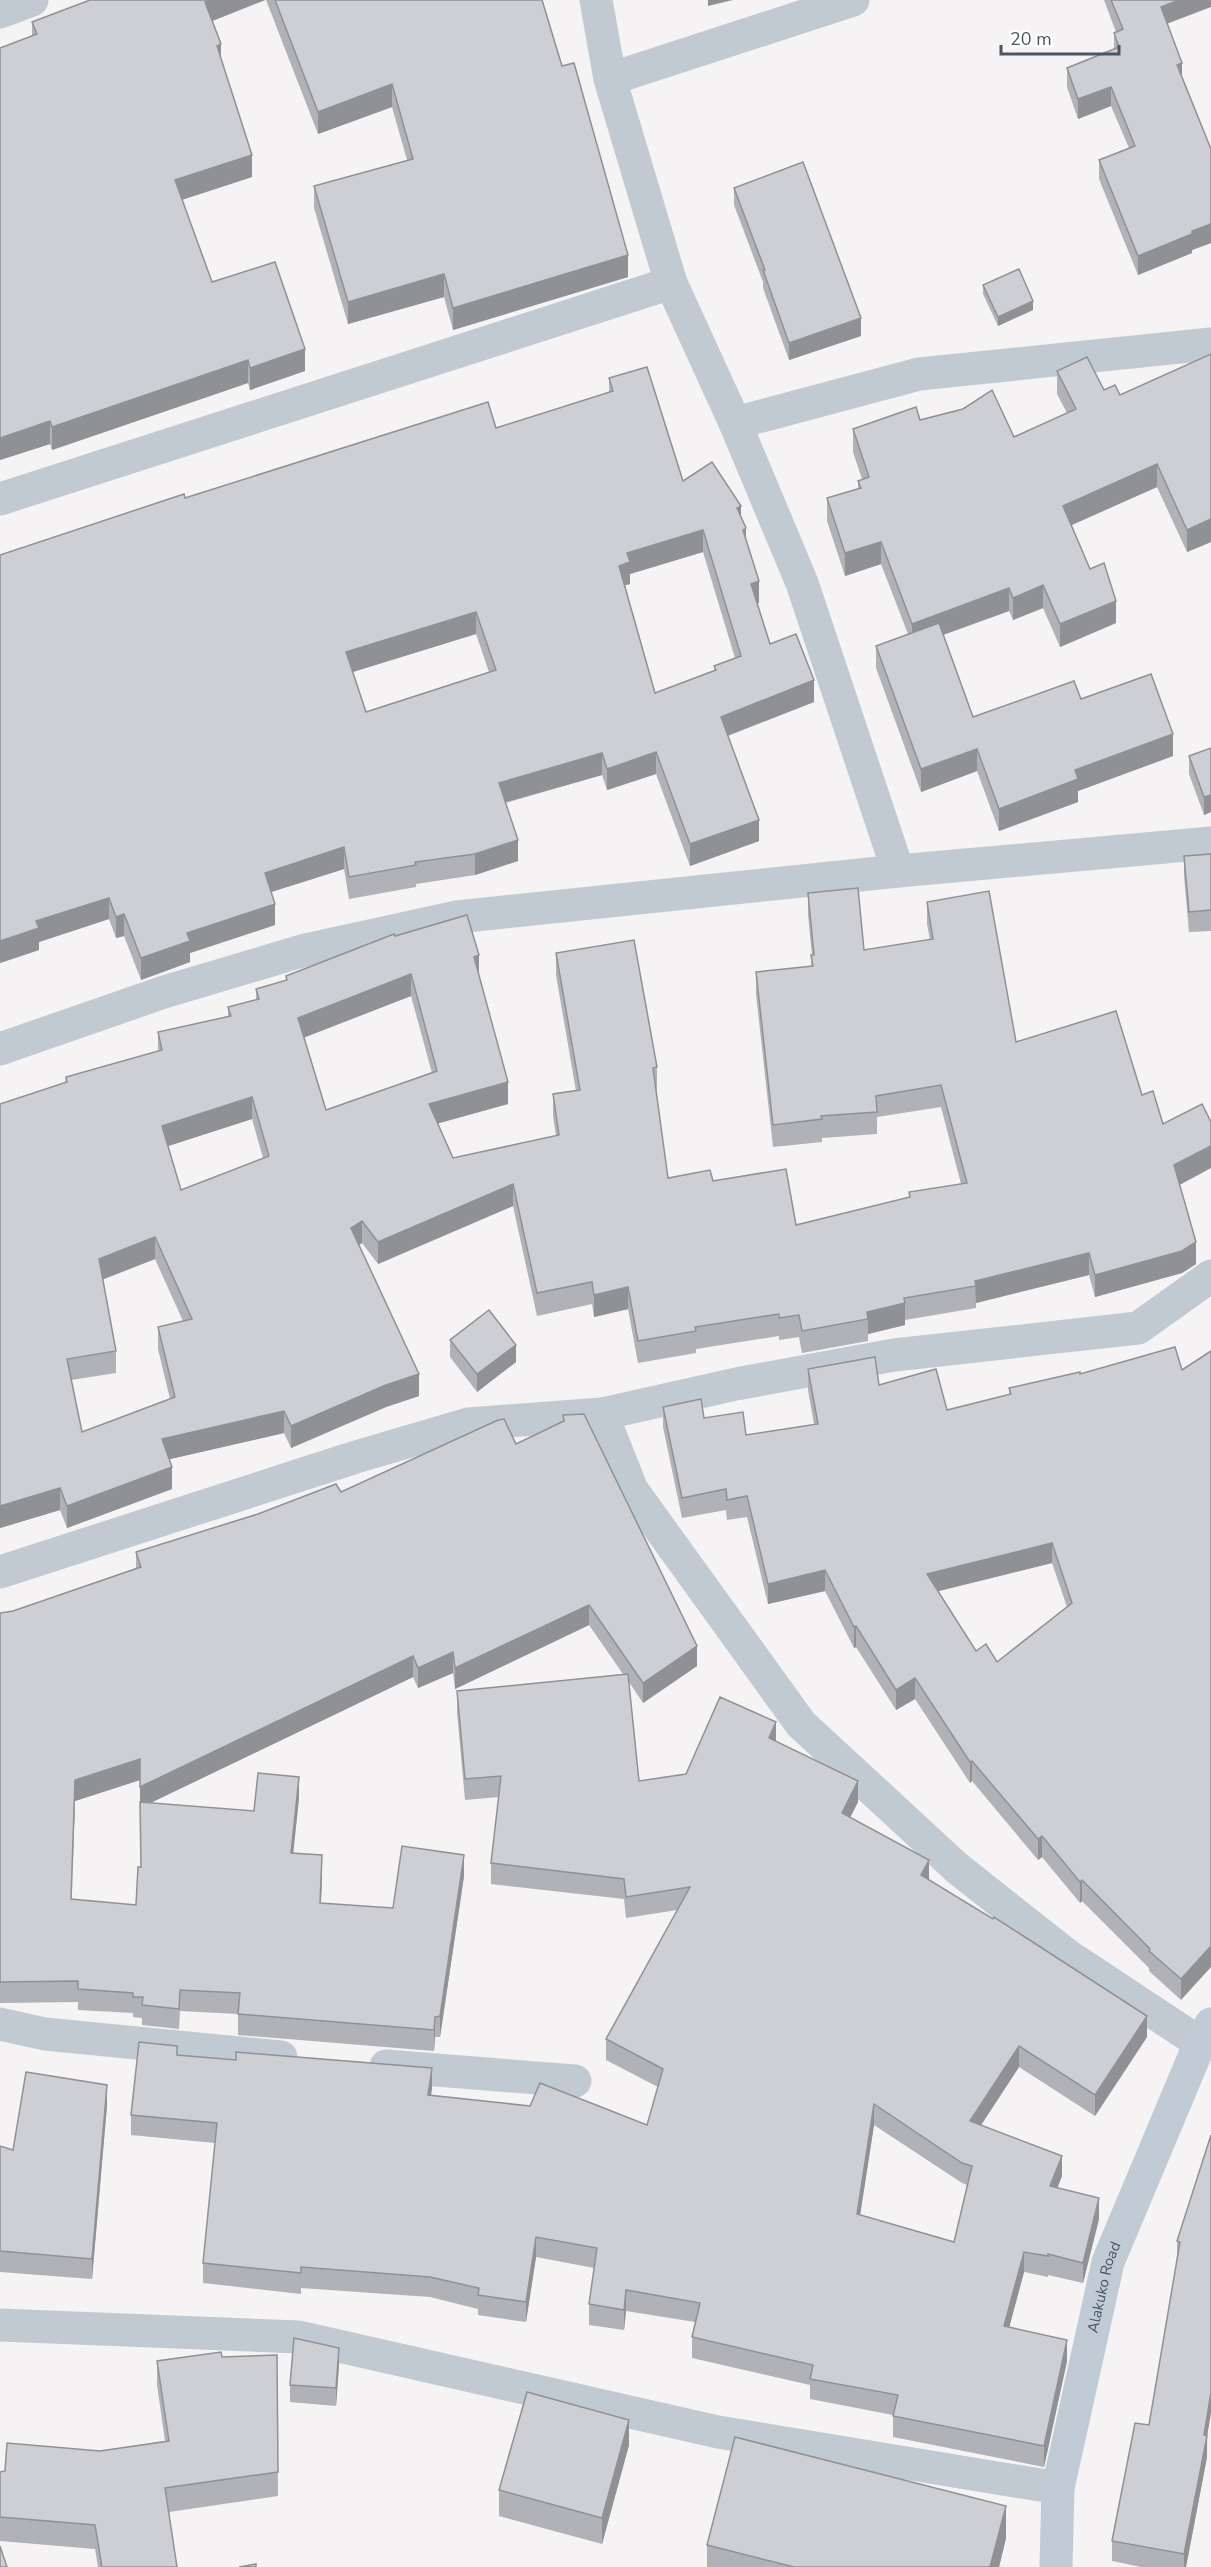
<svg xmlns="http://www.w3.org/2000/svg" width="1211" height="2567" font-family="'Nunito Sans',sans-serif">
  <rect width="100%" height="100%" fill="#f5f3f3"/>
  <g fill="none" stroke-linecap="round" stroke-linejoin="round">
    <g stroke="#c1cad2" stroke-width="33">
      <polyline points="596,0 610,79 671,283 735,423 802,583 898,871"/>
      <polyline points="0,12 32,0"/>
      <polyline points="610,79 853,0"/>
      <polyline points="735,423 919,374 1211,344"/>
      <polyline points="0,499 671,283"/>
      <polyline points="0,1049 164,992 305,950 456,917 898,871 1211,843"/>
      <polyline points="602,1414 632,1490 801,1724 957,1868 1067,1955 1200,2043"/>
      <polyline points="0,1572 356,1457 468,1424 602,1414 736,1384 894,1355 1138,1328 1211,1276"/>
      <polyline points="0,2024 45,2034 281,2057"/>
      <polyline points="386,2066 575,2081"/>
      <polyline points="0,2325 299,2337 718,2432 1058,2488"/>
    </g>
    <path stroke="#c1cbd6" stroke-width="33" id="s1" d="M1056,2567L1058,2488L1108,2262L1200,2043L1211,2024"/>
  </g>
  <g fill="#b0b2b7" fill-rule="evenodd">
    <polygon points="265,0 212,21 221,58 252,177 182,200 212,282 305,371 250,390 248,383 52,450 50,444 0,460 0,48 32,36 32,22"/>
    <polygon points="266,0 541,0 628,277 453,330 444,297 348,324 314,208 314,186 407,160 392,107 318,134"/>
    <polygon points="1104,0 1211,0 1167,24 1182,76 1211,149 1211,243 1192,250 1192,253 1138,275 1099,179 1099,160 1129,148 1111,106 1078,119 1067,87 1067,68 1114,49 1114,33 1116,32"/>
    <polygon points="734,188 861,336 789,360 763,288 763,282 734,205"/>
    <polygon points="983,285 1033,310 998,326 983,294"/>
    <polygon points="1211,354 1211,542 1187,552 1157,487 1071,525 1090,569 1116,623 1060,647 1043,608 1013,620 1009,611 943,635 973,717 1081,699 1173,756 1078,791 1078,802 999,831 977,771 921,792 876,668 876,646 908,634 881,564 845,576 827,521 827,498 858,489 858,481 862,479 853,452 853,429 920,420 1014,437 1067,413 1057,394 1057,371 1120,395"/>
    <path d="M609,378L683,481L741,517L759,603H757L770,644L814,702L728,736L759,841L690,866L656,774L607,790L602,775L505,803L518,861L475,875L416,884V887L349,899L344,869L271,892L275,925L190,953V962L141,980L124,936L116,938L109,919L39,942V950L0,963L185,498L496,428L609,393ZM703,552L735,658L714,666V671L655,693L625,585L630,584V574ZM476,634L489,672L366,712L353,672Z"/>
    <polygon points="1211,748 1211,812 1204,815 1189,774 1189,756"/>
    <polygon points="1211,854 1211,931 1189,932 1184,876 1184,856"/>
    <path d="M808,893L864,950L930,940L927,924V902L1016,1042L1142,1095L1180,1185L1196,1264L1182,1273L1095,1297L1089,1275L976,1303V1308L905,1320V1325L868,1334V1341L802,1353L799,1337L779,1340V1336L696,1349V1353L638,1363L628,1309L594,1317L592,1304L537,1316L513,1206L378,1264L362,1243L359,1245L419,1396L386,1407L291,1448L284,1433L169,1459L172,1489L67,1528L60,1510L0,1528L66,1077L158,1051V1032L228,1016V1007L256,1000V989L286,981V976L395,936L479,975L508,1104L438,1123L453,1158L556,1136L553,1116V1094L576,1091L556,975V953L657,1067V1089L656,1090L668,1178L713,1181L796,1225L909,1198V1192L961,1184L941,1107L877,1117V1134L822,1138V1142L773,1147L756,994V972L811,966L812,955L808,915ZM411,996L432,1073L326,1110L304,1037ZM252,1119L263,1158L181,1190L168,1146ZM155,1259L183,1321L158,1327V1349L170,1399L82,1432L71,1380L116,1373V1351L103,1279Z"/>
    <polygon points="450,1340 516,1362 477,1392 450,1357"/>
    <path d="M808,1369L879,1385L947,1410L1009,1395V1388L1080,1374L1182,1370L1181,2000L1149,1971V1968L1082,1901L1080,1903L1042,1857L1038,1860L972,1781L970,1783L915,1699L896,1710L856,1647L854,1648L825,1591L768,1604L747,1517L727,1520L726,1510L682,1518L663,1427V1407L704,1418L746,1435L814,1424L808,1390ZM1052,1563L1067,1607L997,1662L976,1651L938,1591Z"/>
    <path d="M563,1415L697,1666L643,1703L629,1682L639,1781L686,1774L776,1742L858,1802L850,1817L929,1881L1147,2037L1095,2116L1019,2067L981,2125L1062,2176L1057,2188L1099,2219L1083,2283L1048,2275V2277L1024,2272L1009,2327L1067,2361L1044,2467L893,2437V2415L810,2399V2385L692,2358V2337L695,2322L626,2311L624,2330L589,2325V2304L594,2268L536,2257L526,2322L478,2315V2309L430,2297L301,2288V2294L203,2283V2263L215,2143L131,2135V2115L177,2055L432,2088L431,2095L647,2125L658,2087L606,2060V2039L677,1910L626,1918L624,1899L491,1884V1863L499,1797L465,1800L457,1712V1691L623,1674L589,1625L455,1689L453,1673L418,1688L413,1677L150,1803L254,1811L299,1798L293,1853L322,1875L321,1904L393,1908L464,1876L440,2037H435L434,2051L238,2035V2014L180,2011L179,2029L142,2025V2018L133,2017V2013L78,2010V2002L0,2003V1613L13,1611L136,1568V1552L341,1492L516,1444L563,1421ZM140,1780L141,1867L136,1905L71,1899L75,1801ZM874,2125L962,2183L967,2185L954,2242L860,2215Z"/>
    <polygon points="107,2105 92,2279 0,2272 0,2146 13,2150"/>
    <polygon points="1211,2135 1207,2457 1186,2567 1141,2567 1112,2561 1112,2541 1149,2425 1177,2262 1177,2241"/>
    <polygon points="277,2355 278,2496 169,2512 177,2567 98,2567 95,2549 0,2541 0,2472 5,2471 100,2451 165,2441 157,2385 157,2361"/>
    <polygon points="339,2365 336,2406 290,2402 290,2385"/>
    <polygon points="629,2445 602,2544 499,2516 499,2490"/>
    <polygon points="1006,2538 999,2567 707,2567 707,2545"/>
  </g>
  <g fill="#909195">
    <polygon points="209,0 265,0 205,24 205,2"/>
    <polygon points="708,0 733,0 708,6"/>
    <polygon points="1179,0 1211,0 1211,7 1161,26 1161,7"/>
    <polygon points="221,44 221,66 217,46"/>
    <polygon points="1182,63 1182,82 1177,65"/>
    <polygon points="392,84 392,107 318,134 318,112"/>
    <polygon points="1111,87 1111,106 1078,119 1078,99"/>
    <polygon points="252,155 252,177 175,202 175,180"/>
    <polygon points="1211,224 1211,243 1192,250 1192,253 1138,275 1138,256 1192,231"/>
    <polygon points="628,255 628,277 453,330 453,308"/>
    <polygon points="444,274 444,297 348,324 348,302"/>
    <polygon points="1033,301 1033,310 998,326 998,317"/>
    <polygon points="861,318 861,336 789,360 789,343"/>
    <polygon points="305,349 305,371 250,390 250,368"/>
    <polygon points="248,360 248,383 52,450 52,427"/>
    <polygon points="50,421 50,444 0,460 0,438"/>
    <polygon points="1157,464 1157,487 1063,529 1063,506"/>
    <polygon points="741,506 741,527 737,508"/>
    <polygon points="1211,519 1211,542 1187,552 1187,530"/>
    <polygon points="746,528 746,550 743,530"/>
    <polygon points="703,530 703,552 630,574 630,584 619,587 619,566 627,553"/>
    <polygon points="881,542 881,564 845,576 845,553"/>
    <polygon points="759,581 759,603 751,605 751,584"/>
    <polygon points="1043,585 1043,608 1013,620 1013,598"/>
    <polygon points="1009,588 1009,611 912,646 912,624"/>
    <polygon points="1116,601 1116,623 1060,647 1060,624"/>
    <polygon points="476,612 476,634 346,674 346,652"/>
    <polygon points="814,680 814,702 721,738 721,717"/>
    <polygon points="1173,734 1173,756 1078,791 1078,802 999,831 999,809 1075,770"/>
    <polygon points="977,749 977,771 921,792 921,769"/>
    <polygon points="656,752 656,774 607,790 607,769"/>
    <polygon points="602,753 602,775 499,804 499,783"/>
    <polygon points="1211,795 1211,812 1204,815 1204,797"/>
    <polygon points="759,820 759,841 690,866 690,844"/>
    <polygon points="518,840 518,861 475,875 475,854"/>
    <polygon points="344,847 344,869 265,894 265,873"/>
    <polygon points="109,898 109,919 39,942 39,950 0,963 0,941 36,921"/>
    <polygon points="275,904 275,925 190,953 190,962 141,980 141,958 187,933"/>
    <polygon points="124,914 124,936 116,938 116,917"/>
    <polygon points="479,955 479,977 474,957"/>
    <polygon points="411,974 411,996 298,1040 298,1018"/>
    <polygon points="508,1082 508,1104 429,1126 429,1104"/>
    <polygon points="252,1097 252,1119 162,1148 162,1126"/>
    <polygon points="1211,1146 1211,1168 1174,1188 1174,1165"/>
    <polygon points="513,1184 513,1206 378,1264 378,1242"/>
    <polygon points="362,1221 362,1243 351,1250 351,1228"/>
    <polygon points="155,1237 155,1259 99,1281 99,1259"/>
    <polygon points="1196,1242 1196,1264 1182,1273 1095,1297 1095,1275"/>
    <polygon points="1089,1253 1089,1275 976,1303 975,1281"/>
    <polygon points="628,1287 628,1309 594,1317 594,1295"/>
    <polygon points="905,1303 905,1325 868,1334 868,1319 867,1312"/>
    <polygon points="516,1345 516,1362 477,1392 477,1374"/>
    <polygon points="419,1374 419,1396 386,1407 291,1448 291,1426 386,1385"/>
    <polygon points="284,1411 284,1433 162,1461 162,1439"/>
    <polygon points="172,1467 172,1489 67,1528 67,1506"/>
    <polygon points="60,1488 60,1510 0,1528 0,1506"/>
    <polygon points="1052,1543 1052,1563 927,1594 927,1574"/>
    <polygon points="825,1570 825,1591 768,1604 768,1584"/>
    <polygon points="589,1605 589,1625 455,1689 455,1668"/>
    <polygon points="856,1626 856,1647 854,1648 854,1627"/>
    <polygon points="697,1646 697,1666 643,1703 643,1683"/>
    <polygon points="453,1652 453,1673 418,1688 418,1668"/>
    <polygon points="413,1656 413,1677 140,1808 140,1787"/>
    <polygon points="915,1678 915,1699 896,1710 896,1690"/>
    <polygon points="776,1722 776,1742 769,1738"/>
    <polygon points="140,1759 140,1780 75,1801 71,1920 75,1780"/>
    <polygon points="972,1761 972,1781 970,1783 970,1762"/>
    <polygon points="299,1777 299,1798 291,1874 291,1853"/>
    <polygon points="858,1781 858,1802 842,1834 842,1813"/>
    <polygon points="1042,1836 1042,1857 1038,1860 1038,1839"/>
    <polygon points="322,1855 322,1875 320,1924 320,1903"/>
    <polygon points="464,1855 464,1876 440,2037 440,2016"/>
    <polygon points="929,1860 929,1881 921,1875"/>
    <polygon points="1082,1880 1082,1901 1080,1903 1080,1882"/>
    <polygon points="1211,1946 1211,1967 1181,2000 1181,1979"/>
    <polygon points="1147,2016 1147,2037 1095,2116 1095,2095"/>
    <polygon points="435,2017 435,2037 434,2051 434,2030"/>
    <polygon points="1019,2046 1019,2067 970,2142 970,2121"/>
    <polygon points="432,2068 432,2088 428,2115 428,2095"/>
    <polygon points="107,2085 107,2105 92,2279 92,2259"/>
    <polygon points="874,2104 874,2125 857,2235 857,2214"/>
    <polygon points="1062,2156 1062,2176 1050,2207 1050,2186"/>
    <polygon points="1099,2198 1099,2219 1083,2283 1083,2263"/>
    <polygon points="536,2237 536,2257 526,2322 526,2302"/>
    <polygon points="1024,2252 1024,2272 1004,2347 1004,2326"/>
    <polygon points="626,2290 626,2311 624,2330 624,2310"/>
    <polygon points="1067,2340 1067,2361 1044,2467 1044,2446"/>
    <polygon points="339,2348 339,2365 336,2406 336,2388"/>
    <polygon points="1211,2392 1211,2413 1207,2437 1207,2457 1186,2567 1184,2567 1184,2554"/>
    <polygon points="629,2420 629,2445 602,2544 602,2518"/>
    <polygon points="1006,2506 1006,2538 999,2567 990,2567"/>
  </g>
  <g fill="#cdcfd5" stroke="#909195" stroke-width="1.5" fill-rule="evenodd">
    <polygon points="90,0 209,0 205,2 221,44 217,46 252,155 175,180 212,282 275,262 305,349 250,368 248,360 52,427 50,421 0,438 0,48 37,34 32,22"/>
    <polygon points="275,0 542,0 562,66 574,63 628,255 453,308 444,274 348,302 314,186 413,159 392,84 318,112"/>
    <polygon points="1111,0 1179,0 1161,7 1182,63 1177,65 1211,149 1211,224 1192,231 1192,234 1138,256 1099,160 1135,146 1111,87 1078,99 1067,68 1119,47 1114,33 1123,29"/>
    <polygon points="803,162 861,318 789,343 763,270 765,270 734,188"/>
    <polygon points="1019,269 1033,301 998,317 983,285"/>
    <polygon points="1211,354 1211,519 1187,530 1157,464 1063,506 1090,569 1104,563 1116,601 1060,624 1043,585 1013,598 1009,588 912,624 881,542 845,553 827,498 861,488 858,481 869,477 853,429 916,407 920,420 963,409 992,390 1014,437 1076,409 1057,371 1087,357 1104,390 1115,385 1120,395"/>
    <path d="M647,367L683,481L712,462L741,506L737,508L746,528L743,530L759,581L751,584L770,644L796,634L814,680L721,717L759,820L690,844L656,752L607,769L602,753L499,783L518,840L475,854L415,862L416,865L349,877L344,847L265,873L275,904L187,933L190,941L141,958L124,914L116,917L109,898L36,921L39,928L0,941V555L184,494L185,498L488,402L496,428L613,391L609,378ZM703,530L741,656L714,666L716,670L655,693L619,566L630,562L627,553ZM476,612L496,670L366,712L346,652Z"/>
    <polygon points="939,623 973,717 1074,681 1081,699 1151,674 1173,734 1075,770 1078,779 999,809 977,749 921,769 876,646"/>
    <polygon points="1211,748 1211,795 1204,797 1189,756"/>
    <polygon points="1211,854 1211,910 1189,912 1184,856"/>
    <path d="M858,888L864,950L933,939L927,902L989,891L1016,1042L1116,1011L1142,1095L1153,1091L1163,1124L1202,1104L1211,1122V1146L1174,1165L1196,1242L1182,1251L1095,1275L1089,1253L975,1281L976,1286L904,1298L905,1303L867,1312L868,1319L802,1331L799,1315L779,1318V1314L695,1327L696,1331L638,1341L628,1287L594,1295L592,1282L537,1293L513,1184L378,1242L362,1221L351,1228L419,1374L386,1385L291,1426L284,1411L162,1439L172,1467L67,1506L60,1488L0,1506V1104L67,1082L66,1077L162,1050L158,1032L231,1016L228,1007L259,999L256,989L287,980L286,976L394,934L395,936L467,915L479,955L474,957L508,1082L429,1104L453,1158L559,1135L553,1094L580,1090L556,953L634,940L657,1067L653,1068L668,1178L710,1170L713,1181L786,1169L796,1225L910,1197L909,1192L967,1183L941,1085L876,1096L877,1112L821,1116L822,1119L773,1125L756,972L813,966L811,955H814L808,893ZM411,974L437,1071L326,1110L298,1018ZM252,1097L269,1156L181,1190L162,1126ZM155,1237L192,1319L158,1327L175,1397L82,1432L67,1359L116,1351L99,1259Z"/>
    <polygon points="489,1310 516,1345 477,1374 450,1340"/>
    <path d="M1175,1347L1182,1370L1211,1351V1946L1181,1979L1149,1951L1150,1949L1082,1880L1080,1882L1042,1836L1038,1839L972,1761L970,1762L915,1678L896,1690L856,1626L854,1627L825,1570L768,1584L747,1496L727,1500L726,1489L682,1498L663,1407L701,1399L704,1418L743,1412L746,1435L818,1424L808,1369L875,1357L879,1385L936,1369L947,1410L1011,1394L1009,1388L1080,1372V1374ZM1052,1543L1072,1603L997,1662L986,1644L976,1651L927,1574Z"/>
    <polygon points="584,1414 697,1646 643,1683 589,1605 455,1668 453,1652 418,1668 413,1656 140,1787 140,1759 75,1780 71,1899 136,1905 138,1867 141,1867 140,1802 254,1811 258,1773 299,1777 291,1853 322,1855 320,1903 393,1908 402,1846 464,1855 440,2016 435,2017 434,2030 238,2014 240,1993 180,1990 179,2009 142,2005 143,1997 133,1997 133,1993 78,1989 78,1981 0,1982 0,1613 13,1611 141,1567 136,1552 258,1514 336,1484 341,1492 498,1420 504,1419 516,1444 564,1421 563,1415"/>
    <path d="M628,1674L639,1781L686,1774L720,1697L776,1722L769,1738L858,1781L842,1813L929,1860L921,1875L993,1919L994,1917L1147,2016L1095,2095L1019,2046L970,2121L1062,2156L1050,2186L1099,2198L1083,2263L1048,2254V2256L1024,2252L1004,2326L1067,2340L1044,2446L893,2416L898,2395L810,2379L813,2365L692,2337L700,2303L626,2290L624,2310L589,2304L597,2248L536,2237L526,2302L478,2295L479,2288L430,2277L301,2267V2273L203,2263L217,2123L131,2115L139,2042L177,2046V2055L236,2060V2052L432,2068L428,2095L530,2106L540,2083L647,2125L663,2069L606,2039L690,1887L626,1897L624,1879L491,1863L501,1776L465,1779L457,1691ZM874,2104L962,2163L972,2166L954,2242L857,2214Z"/>
    <polygon points="26,2072 107,2085 92,2259 0,2251 0,2146 13,2150"/>
    <polygon points="1211,2135 1211,2392 1204,2435 1207,2436 1184,2554 1112,2541 1135,2423 1149,2425 1180,2242 1177,2241"/>
    <polygon points="294,2338 339,2348 336,2388 290,2385"/>
    <polygon points="221,2352 222,2357 277,2355 278,2472 165,2488 177,2567 102,2567 95,2525 0,2517 0,2472 5,2471 7,2443 100,2451 169,2441 157,2361"/>
    <polygon points="527,2392 629,2420 602,2518 499,2490"/>
    <polygon points="735,2437 1006,2506 990,2567 794,2567 707,2545"/>
    <polygon points="0,2546 7,2567 0,2567"/>
    <polygon points="256,2564 256,2567 239,2567"/>
  </g>
  <g text-anchor="middle" dominant-baseline="central" stroke-width="4.5" stroke-linejoin="round" paint-order="stroke">
    <g font-size="15" fill="#4a5661" stroke="#fff">
      <text stroke="none"><textPath href="#s1" startOffset="285">Alakuko Road</textPath></text>
    </g>
  </g>
  <path d="M1001 45v9h118v-9" fill="none" stroke="#4a5661" stroke-width="3"/>
  <text x="1010" y="45" font-size="18" fill="#4a5661" stroke="#ffffff" stroke-width="4.5" paint-order="stroke">20 m</text>
</svg>
